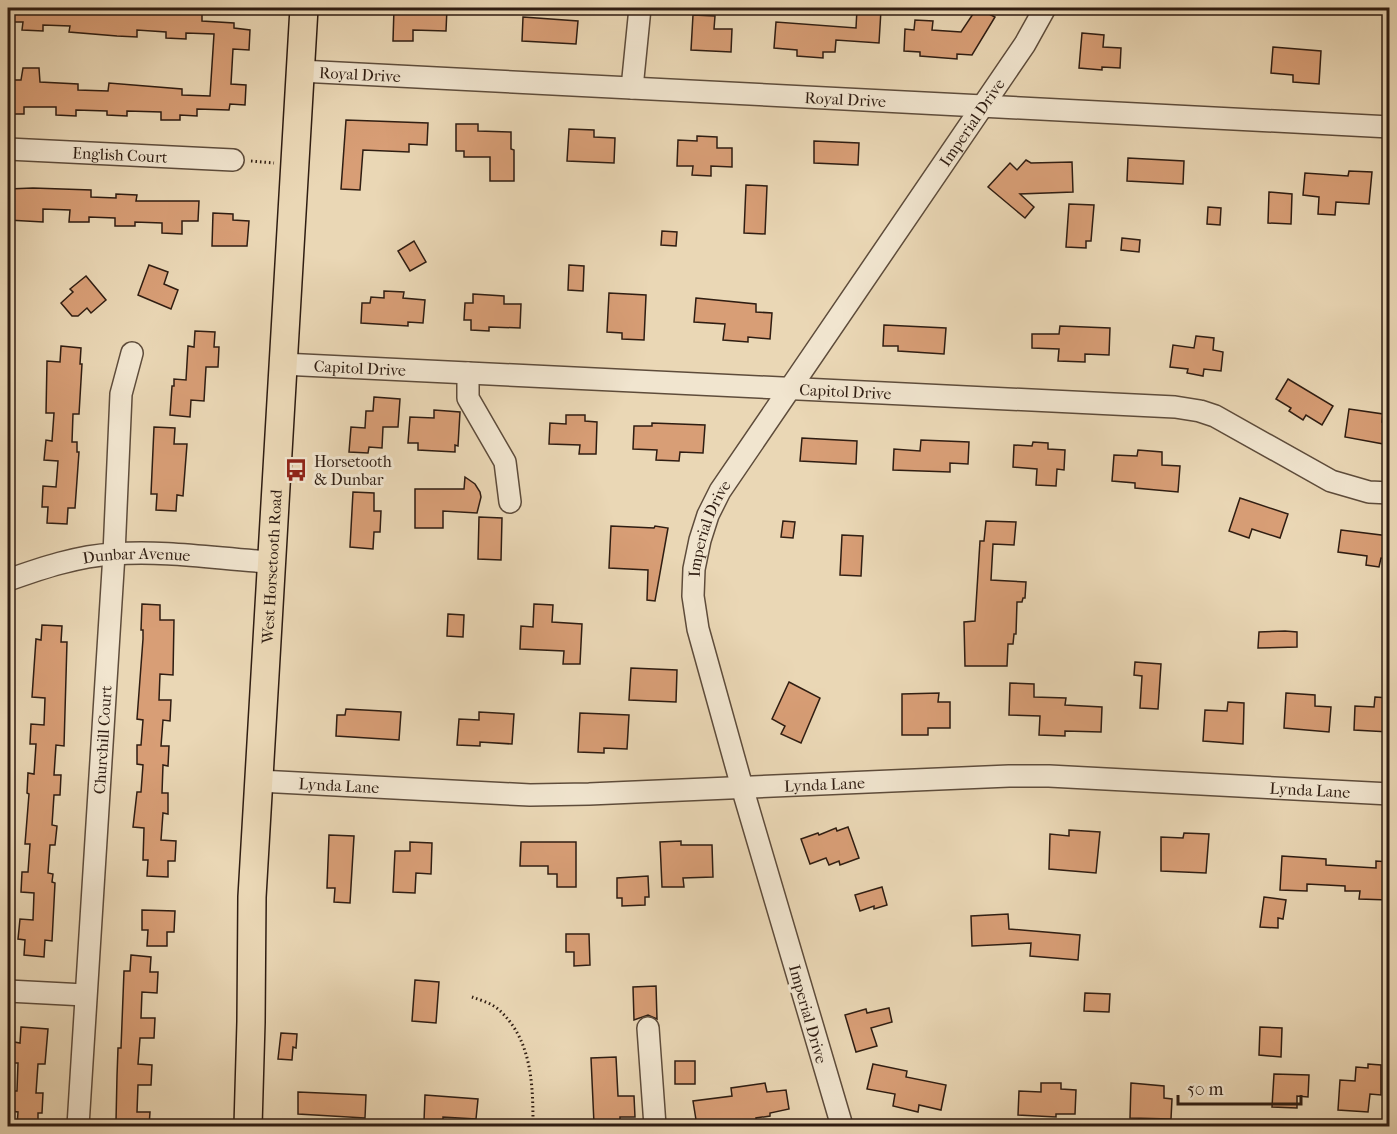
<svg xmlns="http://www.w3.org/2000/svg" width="1397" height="1134" font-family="'IM FELL French Canon',serif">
  <rect width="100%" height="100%" fill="#ead7b5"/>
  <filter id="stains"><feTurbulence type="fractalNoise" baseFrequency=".00333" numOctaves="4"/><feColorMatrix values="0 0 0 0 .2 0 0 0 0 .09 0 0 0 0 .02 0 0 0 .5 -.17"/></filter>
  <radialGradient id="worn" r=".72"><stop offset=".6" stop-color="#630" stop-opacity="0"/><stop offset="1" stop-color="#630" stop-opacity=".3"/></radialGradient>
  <g fill="#d89e76" stroke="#2f1d12" stroke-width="1.5">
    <polygon points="8,8 138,8 138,10 168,12 168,8 188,8 188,13 202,14 202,21 234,23 234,28 250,30 249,50 233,49 231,84 246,85 245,105 230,104 229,110 197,109 197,116 180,115 180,120 161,120 161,112 127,111 127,116 107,115 107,111 76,110 76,116 56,115 56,107 24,107 24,114 8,114 8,80 21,80 23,68 39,68 40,82 78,84 78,90 108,91 109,83 182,89 182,95 210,96 214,34 186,33 186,39 166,38 166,32 137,30 137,37 117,36 69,32 70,26 43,25 43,31 22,30 23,22 8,22"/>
    <polygon points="394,8 447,8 446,31 413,30 413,41 393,41"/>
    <polygon points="977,8 995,17 972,55 957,54 957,59 920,56 920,52 904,51 905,29 914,30 915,20 933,21 932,30 961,32"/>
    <polygon points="857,9 881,10 879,43 836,40 835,52 823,52 823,58 797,56 797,50 774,48 776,22 856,28"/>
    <polygon points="693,15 715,16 714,29 732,29 731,52 691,50"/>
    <polygon points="523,17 578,21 576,44 522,41"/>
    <polygon points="1082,33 1104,35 1103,47 1121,48 1120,68 1102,67 1102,70 1079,68"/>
    <polygon points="1273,47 1321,51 1319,84 1293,82 1293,75 1271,73"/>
    <polygon points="346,120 428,123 427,145 409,144 409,152 363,150 360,190 341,189"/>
    <polygon points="456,124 478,124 478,131 511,132 511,149 514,150 514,181 490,181 490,157 464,157 464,151 456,151"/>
    <polygon points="569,129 594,130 594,137 615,138 614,163 567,161"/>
    <polygon points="697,136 717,137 717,148 732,148 732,167 711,166 711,176 692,175 693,166 677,166 678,140 697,141"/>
    <polygon points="814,141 859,143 858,165 814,163"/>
    <polygon points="1128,158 1184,161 1183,184 1127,181"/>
    <polygon points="1026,160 1031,163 1072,162 1073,192 1020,194 1034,207 1025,218 988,187 1010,163 1017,170"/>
    <polygon points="1349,171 1372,172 1369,204 1336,202 1335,215 1318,214 1319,197 1303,195 1305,173 1348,176"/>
    <polygon points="746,185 767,186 765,234 744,233"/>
    <polygon points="33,188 91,190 91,197 116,198 116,194 137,195 136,201 199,201 198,221 182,221 182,234 162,233 162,223 135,222 135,226 115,226 115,218 89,217 89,222 69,222 70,210 43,209 43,222 8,220 8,189"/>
    <polygon points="1269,192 1292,194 1291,224 1268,223"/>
    <polygon points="1069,204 1094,205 1091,241 1086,241 1086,248 1066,247"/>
    <polygon points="1208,207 1221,208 1220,225 1207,224"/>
    <polygon points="213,213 233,214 233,220 249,221 247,246 212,246"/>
    <polygon points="662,231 677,232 676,246 661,245"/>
    <polygon points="1122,238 1140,240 1139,252 1121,250"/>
    <polygon points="414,241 426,262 410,271 398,251"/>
    <polygon points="149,265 168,272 164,284 178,290 171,309 138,295"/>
    <polygon points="569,265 584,266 583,291 568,290"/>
    <polygon points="86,276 106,300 91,313 87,308 78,316 72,316 61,303 73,292 70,289"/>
    <polygon points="384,291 404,292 403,298 425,300 423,323 408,322 408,326 361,323 362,303 370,303 371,297 384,298"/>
    <polygon points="609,293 646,295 644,340 622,339 622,333 607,332"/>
    <polygon points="473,294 504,296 504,304 521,304 520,328 489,327 489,331 471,330 471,320 464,320 465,303 473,303"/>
    <polygon points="696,298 756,304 756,312 772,313 770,339 748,337 748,342 723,340 725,324 694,322"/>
    <polygon points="884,325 946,328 944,354 898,351 898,346 883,346"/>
    <polygon points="1060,326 1110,328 1109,355 1085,354 1085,362 1058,361 1059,349 1032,348 1032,334 1059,334"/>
    <polygon points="195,331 215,332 214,347 219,347 218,367 206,367 204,401 191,400 190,417 170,415 172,386 174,386 174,379 186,380 188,346 194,347"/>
    <polygon points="1196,336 1214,338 1213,350 1223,352 1221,371 1204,369 1203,376 1187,373 1188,369 1170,367 1173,345 1194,348"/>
    <polygon points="61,346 81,348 80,364 82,364 79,414 73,414 72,442 77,442 77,452 79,452 75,508 68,508 67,524 47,523 48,507 42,507 43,486 56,487 58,461 44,460 46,440 52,441 54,413 46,413 47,361 60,362"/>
    <polygon points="1288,379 1333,406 1322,425 1306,415 1303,420 1289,411 1291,408 1276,399"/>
    <polygon points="374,397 400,399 398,427 383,427 382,448 369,447 368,453 349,452 351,427 365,428 366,411 373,411"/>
    <polygon points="1349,409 1383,414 1382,422 1389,423 1389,445 1345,437"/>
    <polygon points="434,410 460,412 458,446 455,445 455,452 418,450 418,443 408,443 410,417 434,418"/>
    <polygon points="566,415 585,415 585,421 597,422 596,454 579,454 580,445 549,444 550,423 566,424"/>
    <polygon points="652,423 705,425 703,453 680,452 679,461 656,460 657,450 633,449 634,426 652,426"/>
    <polygon points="154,427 175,428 174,444 187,444 183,496 177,495 176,511 156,510 157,494 151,494"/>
    <polygon points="802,438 857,441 856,464 800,461"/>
    <polygon points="921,440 969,442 968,464 950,463 950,472 893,470 894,449 920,451"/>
    <polygon points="1033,442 1048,443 1048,449 1065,450 1064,470 1057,469 1056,486 1036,485 1037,469 1013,467 1014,445 1032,446"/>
    <polygon points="1138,450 1162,452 1162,465 1180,466 1178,492 1135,488 1135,483 1112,481 1114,455 1137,456"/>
    <polygon points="465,477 475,484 480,492 481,497 477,513 443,511 443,528 415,528 415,489 464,489"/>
    <polygon points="353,492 374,493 374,511 381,511 380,532 374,532 373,549 350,547"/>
    <polygon points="1240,498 1288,514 1280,538 1252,529 1249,538 1229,531"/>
    <polygon points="479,517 502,518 501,560 478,559"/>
    <polygon points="783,521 795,522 793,538 781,537"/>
    <polygon points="986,521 1016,522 1014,545 993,544 991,580 1026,582 1025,598 1023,598 1022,602 1017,602 1016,634 1014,634 1013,644 1008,644 1007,666 965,666 964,622 975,621 980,541 984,541"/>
    <polygon points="611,526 654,528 655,526 668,528 655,601 647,600 648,570 609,568"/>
    <polygon points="1341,530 1389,536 1389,559 1381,558 1379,567 1366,565 1367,556 1338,552"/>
    <polygon points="842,535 863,536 861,576 840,575"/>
    <polygon points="142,604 160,605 160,620 174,620 173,675 160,674 159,700 171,700 170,721 163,720 161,746 169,746 168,766 163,765 162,793 168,793 168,814 163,813 161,840 176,841 175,861 168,861 168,877 147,876 148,860 143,860 144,828 133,827 137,792 141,792 143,765 137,764 137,745 141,745 143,720 137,719 143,639 143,630 141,630"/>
    <polygon points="534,604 553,605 552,622 582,624 580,664 563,664 564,651 520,649 521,626 533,627"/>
    <polygon points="448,614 464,615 463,637 447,636"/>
    <polygon points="42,625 62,626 61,642 67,642 64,746 56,745 54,775 61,775 60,795 54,795 52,825 57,826 55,845 50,845 48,873 53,874 52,882 55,883 52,941 45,940 44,957 24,955 25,940 18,939 20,919 33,920 34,893 21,892 22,872 28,872 30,844 25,844 29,794 27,793 28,773 34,774 36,744 30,744 31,724 44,725 45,698 32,697 36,639 41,640"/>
    <polygon points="1285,631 1297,632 1297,647 1258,648 1259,632"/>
    <polygon points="1135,662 1161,664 1158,709 1140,708 1142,676 1134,675"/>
    <polygon points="631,668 677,670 676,702 629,700"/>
    <polygon points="789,682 820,698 801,743 781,734 785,726 772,719"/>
    <polygon points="1010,683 1034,684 1034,697 1066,698 1065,705 1102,707 1101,732 1065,731 1065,736 1039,735 1040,716 1009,715"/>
    <polygon points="939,693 938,702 950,702 950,728 928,728 928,735 902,735 902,694"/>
    <polygon points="1286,693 1315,695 1315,706 1331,707 1329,732 1284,728"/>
    <polygon points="1375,697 1389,698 1389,732 1354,730 1355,706 1374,707"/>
    <polygon points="1228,702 1244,703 1243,744 1203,741 1205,710 1227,711"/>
    <polygon points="346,709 401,712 399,740 336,736 337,715 345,715"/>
    <polygon points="479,712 514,714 512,744 480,742 480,746 457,745 459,719 479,720"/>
    <polygon points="580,713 629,715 627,749 604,748 604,753 578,752"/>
    <polygon points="848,827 859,858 840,865 839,861 829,865 826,858 810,864 801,839 818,833 819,835 836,828 837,831"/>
    <polygon points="1069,830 1100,832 1096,873 1049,869 1050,834 1069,836"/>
    <polygon points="1184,833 1209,834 1206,873 1161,871 1161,837 1183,838"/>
    <polygon points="329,835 354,836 350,903 334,902 335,888 327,888"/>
    <polygon points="681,841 681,845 712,845 713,877 683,878 684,887 662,887 660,842"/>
    <polygon points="410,842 432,843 431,874 416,873 415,893 393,892 395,851 410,851"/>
    <polygon points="521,842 576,842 576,887 557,887 557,874 548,874 548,866 520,866"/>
    <polygon points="1282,856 1326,859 1326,865 1376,868 1376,861 1389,862 1389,900 1359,899 1360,891 1345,891 1345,886 1307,884 1307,891 1280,890"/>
    <polygon points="648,876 649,897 645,897 645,905 622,906 622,898 617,898 617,878"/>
    <polygon points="882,887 887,905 874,909 874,906 860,911 855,895"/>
    <polygon points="1264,897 1286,900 1283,919 1278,918 1278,928 1260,927"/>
    <polygon points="142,910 175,911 174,932 167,932 167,946 147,946 148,930 142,930"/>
    <polygon points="1008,914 1009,929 1080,935 1078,960 1030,956 1031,943 972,946 971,916"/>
    <polygon points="566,934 589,934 590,965 574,966 574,952 566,952"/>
    <polygon points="131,955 151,957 150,972 158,972 157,993 142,992 141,1018 155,1018 154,1038 140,1038 138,1064 152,1065 151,1085 138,1085 137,1112 150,1112 149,1126 118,1126 118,1122 116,1121 117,1076 118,1048 121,1048 124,971 130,971"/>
    <polygon points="415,980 439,982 436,1023 412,1021"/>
    <polygon points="656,986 657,1019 648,1015 634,1020 633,987"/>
    <polygon points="1085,993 1110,994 1109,1012 1084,1011"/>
    <polygon points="889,1008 892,1022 871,1028 877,1046 856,1052 845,1015 866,1009 867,1013"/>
    <polygon points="21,1027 48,1029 45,1064 38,1064 36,1093 43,1093 42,1113 38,1113 38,1126 17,1126 18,1112 10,1111 11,1091 17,1091 18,1063 13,1063 14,1042 20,1043"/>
    <polygon points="1260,1027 1282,1028 1281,1057 1259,1055"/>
    <polygon points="281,1033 297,1034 296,1048 293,1047 292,1060 278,1059"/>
    <polygon points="616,1057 618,1096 634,1096 635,1117 620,1117 620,1123 594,1124 591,1058"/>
    <rect x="675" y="1061" width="20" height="23"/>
    <polygon points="873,1064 907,1071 906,1077 946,1085 941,1110 919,1105 918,1112 893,1106 895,1094 867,1089"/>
    <polygon points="1368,1064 1381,1065 1381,1095 1370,1094 1368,1112 1338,1110 1340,1080 1355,1081 1356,1067 1368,1068"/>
    <polygon points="1274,1074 1309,1075 1308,1097 1297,1096 1297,1108 1272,1107"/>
    <polygon points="765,1083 767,1092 786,1090 789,1109 770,1113 770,1116 756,1118 757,1123 734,1126 697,1126 693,1101 732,1096 731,1088"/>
    <polygon points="1041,1083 1061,1083 1061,1089 1076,1090 1075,1114 1056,1114 1056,1117 1018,1115 1019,1091 1041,1092"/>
    <polygon points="1131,1083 1164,1086 1164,1098 1172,1099 1171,1119 1130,1118"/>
    <polygon points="298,1092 366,1095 365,1118 298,1114"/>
    <polygon points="425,1095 478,1099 476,1119 443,1117 443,1122 424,1121"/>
  </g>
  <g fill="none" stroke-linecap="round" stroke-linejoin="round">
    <g stroke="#5e4c3b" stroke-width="24">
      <g id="minor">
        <path id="s1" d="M300,71L1390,127"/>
        <polyline points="632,88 640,8"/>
        <path id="s2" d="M8,149L233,160"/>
        <path id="s3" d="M282,364L1175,407L1200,411L1215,416L1331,481L1369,492L1390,493"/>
        <polyline points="468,373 468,398 505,462 510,502"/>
        <path id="s4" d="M8,580C42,568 77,556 114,554C165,550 219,559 270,562"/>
        <path id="s5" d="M259,781L530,795L589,794L1009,776H1049L1390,794"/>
        <polyline points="8,991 85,995"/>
        <polyline points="648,1028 655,1126"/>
        <path id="s6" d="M78,1126L114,554L121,394L132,353"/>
        <path id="s7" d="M842,1126L742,787L698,629L693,596L694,569L700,540L708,515L720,491L1025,44L1045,8"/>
      </g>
    </g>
    <g stroke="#2f1d12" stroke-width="30">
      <g id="major">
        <path id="s8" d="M248,1126L251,1022L252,897L304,8"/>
      </g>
    </g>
    <g stroke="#2f1d12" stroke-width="3" stroke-dasharray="1.5 3" stroke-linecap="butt">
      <polyline points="251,161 274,163"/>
      <path d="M472,997C480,1000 491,1003 498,1009C532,1039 533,1084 533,1126"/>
    </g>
    <use href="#minor" stroke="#f1e5cf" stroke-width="21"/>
    <use href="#major" stroke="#ead7b5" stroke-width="27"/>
  </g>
  <defs>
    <g id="bus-bare" transform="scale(1.8)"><path d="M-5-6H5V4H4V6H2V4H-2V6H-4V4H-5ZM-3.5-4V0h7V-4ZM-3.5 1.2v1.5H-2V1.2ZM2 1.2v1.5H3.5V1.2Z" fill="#8f2418" stroke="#f1e5cf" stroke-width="2.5" paint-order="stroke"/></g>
  </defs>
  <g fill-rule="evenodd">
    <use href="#bus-bare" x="296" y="470"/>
  </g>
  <g text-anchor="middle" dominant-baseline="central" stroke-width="6" stroke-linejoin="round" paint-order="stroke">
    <g font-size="16" fill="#2f1d12" stroke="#f1e5cf">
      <text stroke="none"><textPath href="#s1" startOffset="60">Royal Drive</textPath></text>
      <text stroke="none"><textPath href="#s1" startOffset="546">Royal Drive</textPath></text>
      <text stroke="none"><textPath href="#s7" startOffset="1107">Imperial Drive</textPath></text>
      <text stroke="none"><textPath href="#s2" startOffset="112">English Court</textPath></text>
      <text stroke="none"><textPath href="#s3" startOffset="78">Capitol Drive</textPath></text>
      <text stroke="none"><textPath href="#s3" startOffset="564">Capitol Drive</textPath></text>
      <text stroke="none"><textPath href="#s7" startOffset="621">Imperial Drive</textPath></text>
      <text stroke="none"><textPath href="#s4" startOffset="132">Dunbar Avenue</textPath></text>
      <text stroke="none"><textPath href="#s8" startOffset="560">West Horsetooth Road</textPath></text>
      <text stroke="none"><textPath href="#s6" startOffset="387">Churchill Court</textPath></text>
      <text stroke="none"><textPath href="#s5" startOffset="80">Lynda Lane</textPath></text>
      <text stroke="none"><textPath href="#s5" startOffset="566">Lynda Lane</textPath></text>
      <text stroke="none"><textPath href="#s5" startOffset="1052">Lynda Lane</textPath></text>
      <text transform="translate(808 1014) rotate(74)">Imperial Drive</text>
    </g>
    <g font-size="16" fill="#2f1d12" stroke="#f1e5cf" text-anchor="start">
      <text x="314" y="461">Horsetooth<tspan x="314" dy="18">&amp; Dunbar</tspan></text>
    </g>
  </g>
  <rect width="1397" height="1134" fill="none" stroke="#ead7b5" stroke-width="30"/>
  <rect x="9" y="9" width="1379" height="1116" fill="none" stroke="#2f1d12" stroke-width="3"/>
  <rect x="15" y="15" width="1367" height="1104" fill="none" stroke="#2f1d12" stroke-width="1.5"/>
  <path d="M1178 1095v9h123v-9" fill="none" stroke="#2f1d12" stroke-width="3"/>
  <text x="1187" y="1095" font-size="18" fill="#2f1d12" stroke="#f1e5cf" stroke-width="4.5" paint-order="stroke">50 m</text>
  <rect width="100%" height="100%" filter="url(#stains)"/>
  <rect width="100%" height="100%" fill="url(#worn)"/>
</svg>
